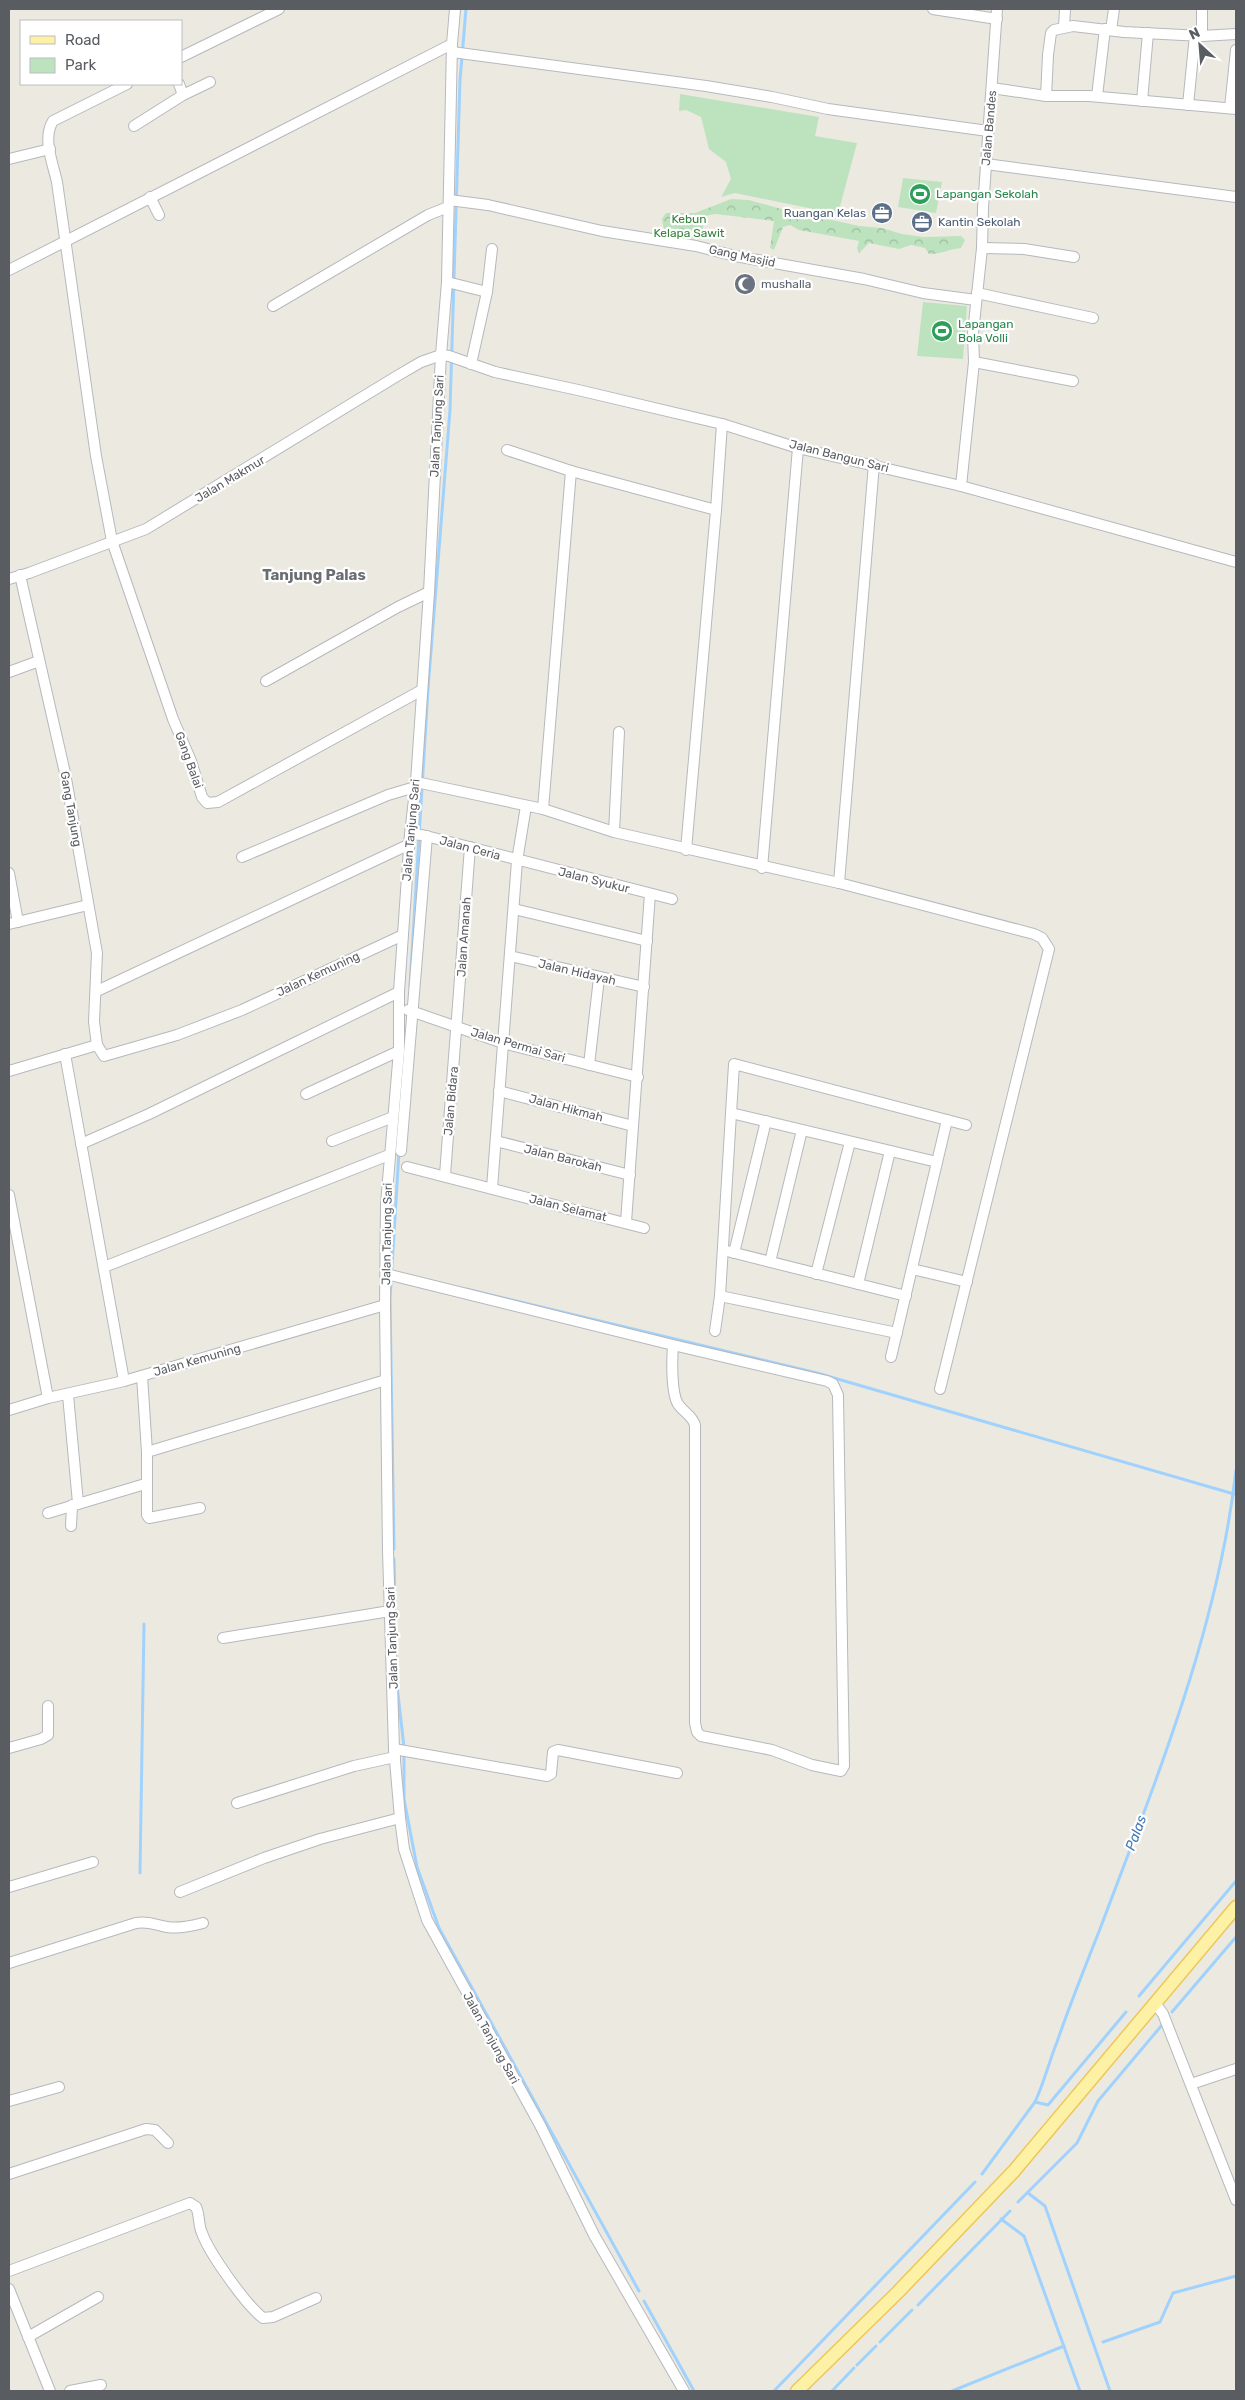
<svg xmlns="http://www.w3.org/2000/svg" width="1245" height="2400" font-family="Rubik,sans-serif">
  <defs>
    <pattern id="forest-crowns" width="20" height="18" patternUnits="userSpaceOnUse" patternTransform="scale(1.25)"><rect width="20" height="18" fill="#bde3be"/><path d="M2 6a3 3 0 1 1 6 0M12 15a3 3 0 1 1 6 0" fill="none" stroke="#9dbb9e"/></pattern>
  </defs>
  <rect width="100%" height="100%" fill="#eceae0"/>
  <g fill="#bde3be">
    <polygon points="680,94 819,117 815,136 857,143 838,214 735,193 721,197 731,179 726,162 709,149 701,117 686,110 679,111"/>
    <polygon points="903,178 942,182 936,213 898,207"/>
    <polygon points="923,302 967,306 963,359 917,356"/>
  </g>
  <path fill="url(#forest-crowns)" d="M731,199L749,200L778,208L859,226L882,228L902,234L924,237L961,236L965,240L961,248C952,249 936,255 929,254L925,248L911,245L899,249L869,243L859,253L857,248L859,241L799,230L790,225L783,227L774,250L770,248L774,221L716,214L708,215L704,221L701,239L675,237L664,230L662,219L666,213H695Z"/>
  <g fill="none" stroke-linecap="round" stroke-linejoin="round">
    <g stroke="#a0d2fd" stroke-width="3">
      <polyline points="410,986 428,689 450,410 460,80 466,9"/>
      <polyline points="466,1289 817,1373 1234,1494"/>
      <polyline points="394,1549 390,1299 399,1152"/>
      <polyline points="394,1559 395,1606"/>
      <polyline points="396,1677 404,1747"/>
      <polyline points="404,1757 404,1799 417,1867 439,1928 639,2291"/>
      <polyline points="140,1873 144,1624"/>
      <polyline points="1139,1996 1236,1881"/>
      <polyline points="1172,2012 1236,1937"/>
      <polyline points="1035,2102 1048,2105 1126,2012"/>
      <path d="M982,2174L1035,2102C1044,2083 1049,2062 1057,2042C1070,2004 1085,1967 1100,1929C1156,1780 1218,1629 1236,1470"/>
      <polyline points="1028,2193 1045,2206 1110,2391"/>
      <polyline points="1018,2202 1077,2143 1098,2101 1162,2025"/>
      <polyline points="1001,2219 1024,2236 1080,2391"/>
      <polyline points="644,2301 694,2391"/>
      <polyline points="918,2305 1010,2211"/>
      <polyline points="880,2342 912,2310"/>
      <polyline points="1103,2342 1160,2322 1173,2293 1236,2276"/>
      <polyline points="857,2365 876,2346"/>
      <polyline points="774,2391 975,2182"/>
      <polyline points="832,2391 854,2368"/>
      <polyline points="952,2391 1064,2346"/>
    </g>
    <g stroke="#b6b8bd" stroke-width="12">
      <g id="minor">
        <polyline points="455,9 452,44 447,282 441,355 429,592 416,782 410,834 399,992 399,1051 386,1204 385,1305 388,1551 394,1749 400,1818 404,1849 427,1920 540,2125 594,2235 684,2391"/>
        <polyline points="933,9 997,19"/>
        <polyline points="1064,27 1065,9"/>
        <polyline points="1111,30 1114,9"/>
        <polyline points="1202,36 1202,9"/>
        <polyline points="452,52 706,86 772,97 828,109 988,131"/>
        <polyline points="181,57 279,9"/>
        <path d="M127,84L53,121C42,138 53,164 57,182L96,456L112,541L173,719L191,761L202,797L207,803L218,802L422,690"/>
        <polyline points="992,88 1046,96 1089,96 1236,109"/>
        <polyline points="183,95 210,82"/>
        <polyline points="1046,96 1048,55 1051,33 1054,30 1073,26 1124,32 1202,36 1236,34"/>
        <polyline points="1097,96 1105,29"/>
        <polyline points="1142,101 1148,33"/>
        <polyline points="1188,105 1195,35"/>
        <polyline points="1230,108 1236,50"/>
        <polyline points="134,126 183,95 179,84"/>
        <polyline points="9,159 50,149"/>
        <polyline points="986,164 1236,197"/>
        <polyline points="150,197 159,215"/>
        <polyline points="449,200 488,205 602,231 696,246 735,256 864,279 923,293 976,300"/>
        <polyline points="982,248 1024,249 1074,257"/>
        <polyline points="9,270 452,44"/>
        <polyline points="447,282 487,292 492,249"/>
        <polyline points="977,293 1093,318"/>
        <polyline points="273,306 428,215 448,207"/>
        <polyline points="974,362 1073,381"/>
        <polyline points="471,364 487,292"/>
        <polyline points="507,450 571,471 543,809"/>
        <polyline points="571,471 716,510"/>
        <polyline points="961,486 974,362 973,333 982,248 983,208 997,9"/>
        <polyline points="20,575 65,773 97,953 94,1022 97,1045 104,1056 177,1035 242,1010 403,935"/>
        <polyline points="9,579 29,573 146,529 397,376 421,362 441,355 449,356 495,372 578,390 722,424 798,448 961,486 1236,562"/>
        <polyline points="9,672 39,661"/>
        <polyline points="266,681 398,607 429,592"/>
        <polyline points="416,782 543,809 614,832 839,883 874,464"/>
        <polyline points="614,832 619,732"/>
        <polyline points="410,834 422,835 672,899"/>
        <polyline points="686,850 716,510 722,424"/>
        <polyline points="242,857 388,795 415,787"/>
        <polyline points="762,868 798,448"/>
        <polyline points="9,873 18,922"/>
        <polyline points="839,883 1034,934 1042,938 1049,949 940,1389"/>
        <polyline points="514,909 647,941"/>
        <polyline points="9,924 88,905"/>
        <polyline points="510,956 644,987"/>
        <polyline points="97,991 410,844"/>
        <polyline points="408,1010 503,1043 638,1077"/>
        <polyline points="65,1054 124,1381"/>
        <polyline points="589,1065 599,978"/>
        <polyline points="9,1071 97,1045"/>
        <polyline points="499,1091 633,1126"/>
        <polyline points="306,1094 399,1051"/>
        <polyline points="731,1113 937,1162"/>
        <polyline points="332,1141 393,1117"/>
        <polyline points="496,1141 630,1175"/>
        <polyline points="81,1144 149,1114 399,992"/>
        <polyline points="401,1151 427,836"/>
        <polyline points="407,1167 644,1228"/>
        <polyline points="445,1175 470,847"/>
        <polyline points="492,1188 517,861 526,806"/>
        <polyline points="9,1195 48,1398"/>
        <polyline points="626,1222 650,894"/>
        <polyline points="723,1250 906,1296"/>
        <polyline points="734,1253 766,1121"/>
        <polyline points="770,1262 802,1130"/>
        <polyline points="104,1267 389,1155"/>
        <polyline points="912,1269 967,1282"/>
        <path d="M386,1274L673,1345C672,1359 671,1393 678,1404C684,1413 692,1415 695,1425V1723L697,1732L701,1736L772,1750L812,1765L841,1771L844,1766L838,1395L833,1384L827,1381L673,1345"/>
        <polyline points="816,1274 850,1142"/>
        <polyline points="858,1284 890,1151"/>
        <polyline points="720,1296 897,1333"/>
        <polyline points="715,1331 720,1296 734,1064 966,1125"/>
        <polyline points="891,1357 947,1120"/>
        <polyline points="142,1376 147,1452 147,1515 149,1518 200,1508"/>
        <polyline points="68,1395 78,1503"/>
        <polyline points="9,1410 48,1398 124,1381 385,1305"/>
        <polyline points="147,1452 386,1380"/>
        <polyline points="48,1513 145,1484"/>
        <polyline points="71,1526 72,1505"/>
        <polyline points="223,1638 390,1611"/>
        <polyline points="9,1748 41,1739 48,1735 48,1706"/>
        <polyline points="394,1749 547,1776 551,1774 553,1752 558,1750 677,1773"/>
        <polyline points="237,1803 354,1766 395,1757"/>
        <polyline points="9,1887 93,1862"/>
        <polyline points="180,1892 264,1858 320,1839 400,1818"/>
        <path d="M9,1963L136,1923C149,1921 155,1925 167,1927C179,1929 192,1926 203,1923"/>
        <polyline points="1155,2003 1163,2014 1236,2200"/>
        <polyline points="1191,2084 1236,2069"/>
        <polyline points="9,2101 59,2087"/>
        <polyline points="9,2174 146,2129 155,2130 168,2143"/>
        <path d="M9,2271L190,2203L196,2207C200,2215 198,2225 202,2233C209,2253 246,2305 263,2318L273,2317L316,2298"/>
        <polyline points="9,2289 50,2391"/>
        <polyline points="28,2337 98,2297"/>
        <polyline points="70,2391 101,2385"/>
      </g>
    </g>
    <g stroke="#edc758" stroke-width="15">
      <polyline id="major" points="797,2391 898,2292 1014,2171 1236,1907"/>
    </g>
    <use href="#minor" stroke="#fff" stroke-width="10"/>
    <use href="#major" stroke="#fdf1a5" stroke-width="12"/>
  </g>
  <defs>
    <g id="stadium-disc" transform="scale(1.125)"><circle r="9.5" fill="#2e9e5b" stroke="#fff"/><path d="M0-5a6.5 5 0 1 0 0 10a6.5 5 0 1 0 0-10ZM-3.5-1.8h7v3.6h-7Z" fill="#fff"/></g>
    <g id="office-disc" transform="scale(1.125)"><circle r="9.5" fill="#5c6f8a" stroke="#fff"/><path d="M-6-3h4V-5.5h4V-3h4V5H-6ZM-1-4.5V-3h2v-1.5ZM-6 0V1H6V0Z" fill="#fff"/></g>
    <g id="mosque-disc" transform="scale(1.125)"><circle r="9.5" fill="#6b7280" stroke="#fff"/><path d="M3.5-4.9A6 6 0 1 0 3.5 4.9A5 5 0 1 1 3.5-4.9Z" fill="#fff"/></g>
  </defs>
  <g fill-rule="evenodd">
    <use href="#stadium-disc" x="920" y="194"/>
    <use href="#office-disc" x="882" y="213"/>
    <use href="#office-disc" x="922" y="222"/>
    <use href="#mosque-disc" x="745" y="284"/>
    <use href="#stadium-disc" x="942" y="331"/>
  </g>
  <g text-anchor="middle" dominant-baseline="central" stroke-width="4.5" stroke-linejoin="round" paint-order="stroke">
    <g font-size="12" fill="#595c61" stroke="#fff">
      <text transform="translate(989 128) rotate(-85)">Jalan Bandes</text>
      <text transform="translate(742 256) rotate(12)">Gang Masjid</text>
      <text transform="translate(437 426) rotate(-87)">Jalan Tanjung Sari</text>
      <text transform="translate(839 456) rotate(14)">Jalan Bangun Sari</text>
      <text transform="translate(230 479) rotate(-31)">Jalan Makmur</text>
      <text transform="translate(189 760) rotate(70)">Gang Balai</text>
      <text transform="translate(71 809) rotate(80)">Gang Tanjung</text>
      <text transform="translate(411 830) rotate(-85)">Jalan Tanjung Sari</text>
      <text transform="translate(470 848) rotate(15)">Jalan Ceria</text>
      <text transform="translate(594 880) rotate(14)">Jalan Syukur</text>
      <text transform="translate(464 937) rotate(-86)">Jalan Amanah</text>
      <text transform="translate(577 972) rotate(13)">Jalan Hidayah</text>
      <text transform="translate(318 974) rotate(-25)">Jalan Kemuning</text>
      <text transform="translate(518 1045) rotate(16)">Jalan Permai Sari</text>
      <text transform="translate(451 1101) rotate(-85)">Jalan Bidara</text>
      <text transform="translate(566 1108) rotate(15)">Jalan Hikmah</text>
      <text transform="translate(563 1158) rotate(14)">Jalan Barokah</text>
      <text transform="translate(568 1208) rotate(14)">Jalan Selamat</text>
      <text transform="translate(387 1234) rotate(-89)">Jalan Tanjung Sari</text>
      <text transform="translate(197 1360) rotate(-16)">Jalan Kemuning</text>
      <text transform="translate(392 1638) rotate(-92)">Jalan Tanjung Sari</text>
      <text transform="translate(491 2038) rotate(61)">Jalan Tanjung Sari</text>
    </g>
    <g font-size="12" fill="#27864d" stroke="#fff" text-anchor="start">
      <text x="936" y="194">Lapangan Sekolah</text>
      <text x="958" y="324">Lapangan<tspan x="958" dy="14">Bola Volli</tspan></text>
    </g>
    <g font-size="12" fill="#4e5e75" stroke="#fff" text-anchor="end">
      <text x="866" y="213">Ruangan Kelas</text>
      <text x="938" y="222" text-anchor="start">Kantin Sekolah</text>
    </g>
    <g font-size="12" fill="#36833c" stroke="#fff">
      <text x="689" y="219">Kebun<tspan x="689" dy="14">Kelapa Sawit</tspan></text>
    </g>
    <g font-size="12" fill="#5b616d" stroke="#fff" text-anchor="start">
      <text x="761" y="284">mushalla</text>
    </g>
    <g font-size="14" font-style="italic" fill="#4178b6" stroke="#fff">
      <text transform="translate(1136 1833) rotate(-70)">Palas</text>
    </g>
    <g font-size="15" font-weight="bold" fill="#6a6e73" stroke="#fff">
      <text x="314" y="575">Tanjung Palas</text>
    </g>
  </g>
  <rect width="1245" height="2400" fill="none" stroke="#595c61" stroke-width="20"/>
  <rect x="20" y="20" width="162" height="65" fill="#ffffff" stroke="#bdbec0"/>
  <rect x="30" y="36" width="25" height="8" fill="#fdf1a5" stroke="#bdbec0"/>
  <text x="65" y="45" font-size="15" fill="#595c61">Road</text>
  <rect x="30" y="58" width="25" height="15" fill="#bde3be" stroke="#bdbec0"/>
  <text x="65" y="70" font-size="15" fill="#595c61">Park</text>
  <g transform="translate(1200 45) rotate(334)" stroke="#ffffff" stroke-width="4" paint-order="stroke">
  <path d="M0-4L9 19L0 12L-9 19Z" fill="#595c61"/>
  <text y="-8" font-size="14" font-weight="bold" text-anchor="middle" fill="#595c61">N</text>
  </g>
</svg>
